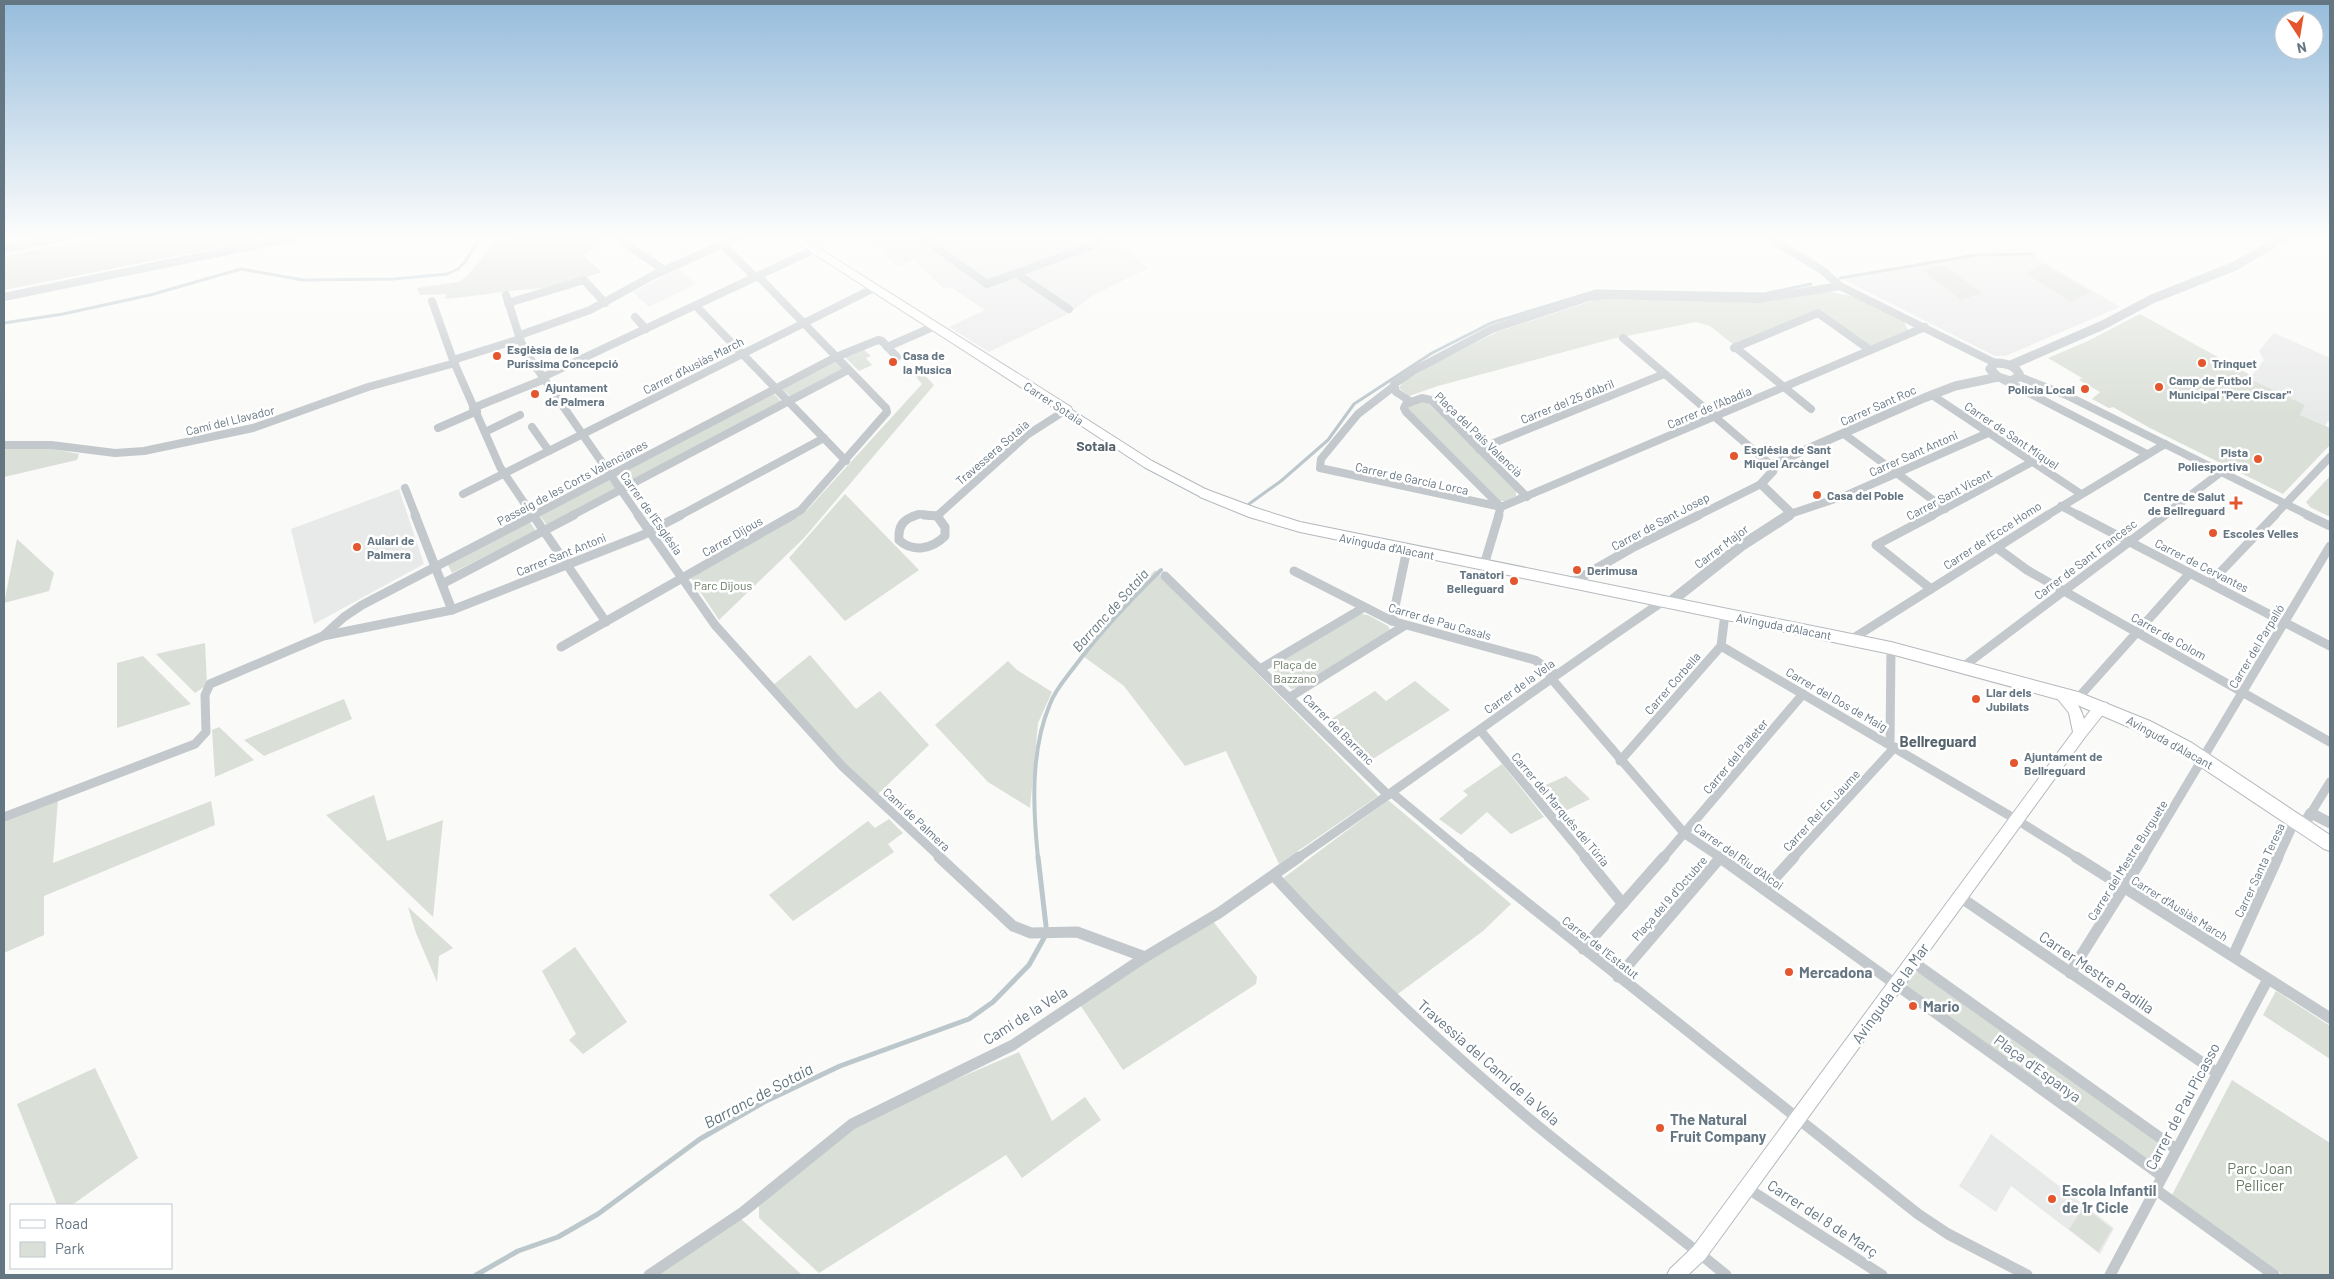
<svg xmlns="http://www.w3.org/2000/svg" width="2334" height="1279" font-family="Barlow,sans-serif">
  <rect width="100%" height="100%" fill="#fafaf8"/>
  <g fill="#e8e9e9">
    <polygon points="869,237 1111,237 1148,268 1090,297 1070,313 989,352 949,327 985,310 951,287 944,289 914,260 897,267"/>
    <polygon points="2034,256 2120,307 2005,356 1995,356 1838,277 1962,257"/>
    <polygon points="678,269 696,284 649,307 633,292"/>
    <polygon points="2274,333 2330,358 2330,422 2328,421 2325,426 2300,415 2305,405 2249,379 2264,360 2259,351"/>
    <polygon points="399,489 424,564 314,624 291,529"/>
    <polygon points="1991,1134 2114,1228 2100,1254 2011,1186 1996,1212 1959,1186"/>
  </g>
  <g fill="#dadfd7">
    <polygon points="102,237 273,237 4,290 4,256"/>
    <path d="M500,237H607L609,238L583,256L602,272L543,291L542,288C510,290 478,296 445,299L447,294L420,295L417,288L459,282L468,275Z"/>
    <polygon points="2044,264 2090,292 2071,302 2025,273"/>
    <polygon points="1943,265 1982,293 1961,300 1923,271"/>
    <polygon points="1831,292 1855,297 1904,322 1908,330 1869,347 1822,311 1734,345 1710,326 1696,322 1612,339 1438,386 1409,396 1399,388 1403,382 1437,362 1497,332 1598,299 1685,300"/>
    <polygon points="2140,314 2252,376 2250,379 2305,405 2300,415 2330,428 2330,445 2283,494 2150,428 2113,407 2109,408 2092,399 2100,392 2079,380 2082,378 2048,358 2088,341"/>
    <polygon points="863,349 871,356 866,358 872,365 859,371 845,357"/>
    <polygon points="836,361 845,369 791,397 782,389"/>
    <polygon points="918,368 934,385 804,538 719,620 691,578 795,519 808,509 922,384 911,371"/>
    <polygon points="773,393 782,402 626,484 618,474"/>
    <polygon points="1414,402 1427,402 1516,490 1516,496 1505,501 1498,501 1408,410 1408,408"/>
    <polygon points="4,448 48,448 79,454 77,460 4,477"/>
    <polygon points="2330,476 2330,517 2310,507 2306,502"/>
    <polygon points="608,479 616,489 547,525 539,515"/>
    <polygon points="845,494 919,570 845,621 789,558"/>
    <polygon points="529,521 536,531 452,573 448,565"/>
    <polygon points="17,539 54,573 49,591 4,603"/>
    <polygon points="1155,570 1378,796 1279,864 1226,751 1185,766 1124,686 1083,656"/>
    <polygon points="1361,614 1368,615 1388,626 1390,630 1297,688 1291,689 1272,670 1273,666"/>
    <polygon points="205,643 207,685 195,693 156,654"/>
    <polygon points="810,655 856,709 880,691 929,745 877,795 834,752 772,686"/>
    <polygon points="143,656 191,704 117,728 117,663"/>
    <polygon points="1008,661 1017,670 1052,692 1038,723 1030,808 988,782 935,725"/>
    <polygon points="1415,681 1450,710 1368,762 1328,721 1375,691 1386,701"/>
    <polygon points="344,699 352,719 264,756 244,740"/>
    <polygon points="219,727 254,760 215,777 212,730"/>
    <polygon points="1502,764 1544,817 1511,834 1487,812 1461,835 1439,819 1468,795 1463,791"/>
    <polygon points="1566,776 1590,799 1559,814 1539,788"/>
    <polygon points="374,795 387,841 443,820 433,917 326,815"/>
    <polygon points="58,800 53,863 211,801 215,825 44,896 44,935 4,953 4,821"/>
    <polygon points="1388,800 1511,904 1483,931 1395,996 1282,879"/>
    <polygon points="889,819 903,833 888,844 894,852 793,921 769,895 868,821 875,828"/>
    <polygon points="408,907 453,948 439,956 437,982 416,933"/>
    <polygon points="1212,920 1257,977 1256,984 1123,1070 1079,1003"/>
    <polygon points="575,947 627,1022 583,1054 569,1040 576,1034 542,971"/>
    <polygon points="1916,972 1922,973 2155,1140 2161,1147 2153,1161 2146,1158 1908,987 1907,983"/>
    <polygon points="2276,991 2330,1026 2330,1059 2263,1015"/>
    <polygon points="1019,1052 1052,1121 1085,1097 1101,1120 1022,1178 1006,1155 819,1273 759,1218 759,1205 845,1132 892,1107"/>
    <polygon points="95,1068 138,1158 72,1205 57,1205 17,1104"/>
    <polygon points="2232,1080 2330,1143 2330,1275 2283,1275 2172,1195"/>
    <polygon points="2084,1207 2112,1229 2098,1252 2069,1229"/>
    <polygon points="740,1218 802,1275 658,1275"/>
  </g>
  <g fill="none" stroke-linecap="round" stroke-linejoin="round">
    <g stroke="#bbc7cb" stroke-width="3">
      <polyline points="1840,278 1976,255 2034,254"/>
      <polyline points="4,323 63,314 150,295 241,269 303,280 394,279 447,274 458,269 464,263 481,237"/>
      <polyline points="1249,504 1281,481 1328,440 1354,404 1432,353 1491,323 1596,291 1764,294 1811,284"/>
    </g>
    <path stroke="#bbc7cb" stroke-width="4" d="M1038,858C1033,809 1030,751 1050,704C1055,690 1066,678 1075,666C1101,631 1130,600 1161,570"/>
    <g stroke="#bbc7cb" stroke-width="5">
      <polyline points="1038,857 1046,926"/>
      <polyline points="476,1275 518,1251 558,1237 598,1214 700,1139 764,1102 840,1066 969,1019 993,1002 1029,965 1044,938"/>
    </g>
    <g stroke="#b3babf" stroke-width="2">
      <g id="secondary">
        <polygon points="1066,406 1152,461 1209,491 1211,494 1209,497 1201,497 1144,467 1062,413 1061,410"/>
        <path d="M2059,688C2072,692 2080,706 2084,719C2090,711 2096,700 2107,703L2109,707L2085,737L1705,1259L1688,1275H1667L1670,1269L1693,1247L2073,732L2069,713L2053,693L2054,689Z"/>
      </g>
    </g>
    <g stroke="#b4b9bd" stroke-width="2">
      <g id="trunk">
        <polygon points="788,237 801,237 1071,407 1072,410 1071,413 1061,413"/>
        <polygon points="1205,489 1259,509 1300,522 1891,642 2078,692 2150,721 2192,743 2330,835 2330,851 2324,849 2180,753 2138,731 2075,704 1891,654 1300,532 1249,517 1200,497 1198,494 1200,491"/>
      </g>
    </g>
    <g stroke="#c3c8cc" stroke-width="8">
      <polyline points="616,237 664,270"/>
      <polyline points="921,237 987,284 1096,244 1101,237"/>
      <polyline points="1767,237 1822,270 1840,286"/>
      <polyline points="722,244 755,277"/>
      <polyline points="4,249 68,237"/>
      <polyline points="1017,274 1069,309"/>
      <polyline points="758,276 886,408 887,412 801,510 791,516"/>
      <polyline points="506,295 521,342 529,357 639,516"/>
      <polyline points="4,297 296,237"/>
      <polyline points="432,301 453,360 500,467 533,516"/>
      <polyline points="508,303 584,280 605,303"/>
      <polyline points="696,306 846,461"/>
      <polyline points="635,317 646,329"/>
      <polyline points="520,335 590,310 654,275 738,237"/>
      <polyline points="1623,338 1771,465"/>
      <polyline points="887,347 935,326"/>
      <polyline points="1735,347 1811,409"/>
      <polyline points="1734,348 1818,313 1870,350"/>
      <polyline points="453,360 520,339"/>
      <polyline points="543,377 815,249"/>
      <polyline points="2020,377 2066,395 2310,516"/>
      <polyline points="2002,379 2147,454"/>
      <polyline points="1393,387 1358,414 1321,459 1320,468 1501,507 1925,327"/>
      <polyline points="1932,395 2081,494"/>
      <polyline points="1410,401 1396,392 1394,384 1415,370 1492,329 1589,297 1607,295 1758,299 1840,286 1995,363"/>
      <polyline points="473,408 545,379"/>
      <polyline points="532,427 549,451"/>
      <polyline points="438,428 477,411"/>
      <polyline points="485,432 520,415"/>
      <polyline points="1844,434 1945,509"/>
      <polyline points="4,445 51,445 115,453 144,451 253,428 368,387 455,363"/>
      <polyline points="1479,449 1664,374"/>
      <polyline points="405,488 416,516"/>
      <polyline points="463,494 874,288"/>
      <polyline points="2061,506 2080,516"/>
      <polyline points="1501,507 1406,412 1404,408 1406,404 1422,398 1431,400 1527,497"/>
      <polyline points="1790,514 1847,495 1988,433"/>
      <polyline points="532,516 836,357 878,340 882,341 897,357"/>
      <polyline points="571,516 848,370"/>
      <polyline points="679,516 824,438"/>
      <polyline points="913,516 919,514 936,516"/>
      <polyline points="937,516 1027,435 1066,410"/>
      <polyline points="1498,516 1501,507"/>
      <polyline points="1697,516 1761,484"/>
      <polyline points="1931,516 2032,462"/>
      <polyline points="2046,516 2165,444"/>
      <polyline points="2163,516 2221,472"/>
      <polyline points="2274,516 2330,457"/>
    </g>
    <g stroke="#c3c8cc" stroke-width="9">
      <polyline points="415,515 452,610"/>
      <polyline points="533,515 606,622"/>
      <polyline points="638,515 715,625 842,766 941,858"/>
      <path d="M917,515C903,519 898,526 899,540C913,553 932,549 945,536V527L937,516L924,515"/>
      <polyline points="2078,515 2330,646"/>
      <polyline points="2307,515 2330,526"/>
      <polyline points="937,516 939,515"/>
      <polyline points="1997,548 2027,570 2330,742"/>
      <polyline points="1484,565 1499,515"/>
      <polyline points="1294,571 1392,621 1535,660 1555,674"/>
      <polyline points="1165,576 1388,795"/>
      <polyline points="1571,583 1632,548 1699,515"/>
      <polyline points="2210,583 2275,515"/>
      <polyline points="442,584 574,515"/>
      <polyline points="1931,589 1876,545 1933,515"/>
      <polyline points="1392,621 1407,549"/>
      <polyline points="323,636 344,617 362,605 535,515"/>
      <polyline points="1852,639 2048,515"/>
      <polyline points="1721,646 2017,820 2078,858"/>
      <polyline points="561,647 793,515"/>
      <polyline points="1964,666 2165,515"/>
      <polyline points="1260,669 1363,608"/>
      <polyline points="1550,677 1685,834 1721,858"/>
      <polyline points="1290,697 1404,626"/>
      <polyline points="2078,698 2190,573"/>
      <polyline points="1480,730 1586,858"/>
      <polyline points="1890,744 1891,648"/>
      <polyline points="1620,761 1721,646 1725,614"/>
      <polyline points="1392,793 1470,858"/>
      <polyline points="2311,813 2330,782"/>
      <polyline points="4,817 195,744 206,732 205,695 210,684 323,636 452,610 643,535 681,515"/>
      <path d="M1298,858C1420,774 1539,685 1662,602"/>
      <polyline points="1663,858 1803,694"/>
      <polyline points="1793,858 1895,747"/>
      <polyline points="2143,858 2330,546"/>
      <polyline points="2278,858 2295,821"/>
    </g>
    <g stroke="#c3c8cc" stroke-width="11">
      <polyline points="939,857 1013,926 1031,933 1077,932 1145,957"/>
      <polyline points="1469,857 1918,1214 1948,1234 2027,1275"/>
      <polyline points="1585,857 1623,904"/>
      <polyline points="1719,857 2162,1176"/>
      <polyline points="2076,857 2330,1018"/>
      <path d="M1274,876C1355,964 1442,1046 1534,1123C1597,1175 1663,1223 1726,1275"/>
      <polyline points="1765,889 1794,857"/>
      <polyline points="1960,897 2216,1072"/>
      <polyline points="1583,949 1664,857"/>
      <polyline points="2233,956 2278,857"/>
      <polyline points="1913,962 2176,1149"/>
      <polyline points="2070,973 2143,857"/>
      <polyline points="1618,977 1720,858"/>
      <polyline points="1747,1188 1882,1275"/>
      <polyline points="2155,1189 2274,1275"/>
      <polyline points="649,1275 743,1212 852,1124 1013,1045 1145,957 1219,913 1299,857"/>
      <polyline points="2110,1275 2268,979"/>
    </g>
    <g stroke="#c3c8cc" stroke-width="9">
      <path d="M1995,363C2006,363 2016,365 2020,376L2011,381L1998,377L1990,369Z"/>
      <polyline points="2011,365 2103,325 2152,299 2235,266 2285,237"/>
      <polyline points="1787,516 1791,513 1761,484 1773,471 1771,465 1924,398 1955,386 1998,377"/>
    </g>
    <g stroke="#c3c8cc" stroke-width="11">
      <polyline points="1669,603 1741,546 1789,515"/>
      <polyline points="2303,826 2311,813 2330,823"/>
    </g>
    <use href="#secondary" fill="#fff" fill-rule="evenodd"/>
    <use href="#trunk" fill="#fff" fill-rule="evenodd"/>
  </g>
  <linearGradient id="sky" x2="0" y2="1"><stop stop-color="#96bcdc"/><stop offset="0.57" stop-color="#fdfdfc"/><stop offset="1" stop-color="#fdfdfc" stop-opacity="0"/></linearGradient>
  <rect width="2334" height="416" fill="url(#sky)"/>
  <g fill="#e4572e" stroke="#fff" stroke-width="2">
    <circle cx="497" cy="356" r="5"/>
    <circle cx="893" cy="362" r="5"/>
    <circle cx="2202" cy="363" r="5"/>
    <circle cx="2159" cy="387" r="5"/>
    <circle cx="2085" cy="389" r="5"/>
    <circle cx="535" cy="394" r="5"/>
    <circle cx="1734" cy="456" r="5"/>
    <circle cx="2258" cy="459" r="5"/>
    <circle cx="1817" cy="495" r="5"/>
    <path d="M2233.5 495.5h5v5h5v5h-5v5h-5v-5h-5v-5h5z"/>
    <circle cx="2213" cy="533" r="5"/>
    <circle cx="357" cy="547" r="5"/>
    <circle cx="1577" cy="570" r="5"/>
    <circle cx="1514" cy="581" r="5"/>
    <circle cx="1976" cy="699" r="5"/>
    <circle cx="2014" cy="763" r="5"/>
    <circle cx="1789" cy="972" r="5"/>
    <circle cx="1913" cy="1006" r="5"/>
    <circle cx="1660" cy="1128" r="5"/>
    <circle cx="2052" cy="1199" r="5"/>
  </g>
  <g text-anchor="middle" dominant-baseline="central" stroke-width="5" stroke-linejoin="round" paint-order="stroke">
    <g font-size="12" font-weight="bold" fill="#657683" stroke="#fff" text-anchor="start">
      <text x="507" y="349">Esglèsia de la<tspan x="507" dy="14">Puríssima Concepció</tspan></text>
      <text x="903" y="355">Casa de<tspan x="903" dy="14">la Musica</tspan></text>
      <text x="2212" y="363">Trinquet</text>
      <text x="2169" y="380">Camp de Futbol<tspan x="2169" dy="14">Municipal "Pere Ciscar"</tspan></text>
      <text x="545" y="387">Ajuntament<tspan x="545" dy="14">de Palmera</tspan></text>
      <text x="2075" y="389" text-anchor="end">Policia Local</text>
      <text x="1744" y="449">Església de Sant<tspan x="1744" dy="14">Miquel Arcàngel</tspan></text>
      <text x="2248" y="452" text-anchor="end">Pista<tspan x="2248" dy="14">Poliesportiva</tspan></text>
      <text x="1827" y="495">Casa del Poble</text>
      <text x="2225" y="496" text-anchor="end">Centre de Salut<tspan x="2225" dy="14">de Bellreguard</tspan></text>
      <text x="2223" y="533">Escoles Velles</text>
      <text x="367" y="540">Aulari de<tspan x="367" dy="14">Palmera</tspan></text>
      <text x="1587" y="570">Derimusa</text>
      <text x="1504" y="574" text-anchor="end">Tanatori<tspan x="1504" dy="14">Belleguard</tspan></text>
      <text x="1986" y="692">Llar dels<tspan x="1986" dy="14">Jubilats</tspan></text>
      <text x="2024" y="756">Ajuntament de<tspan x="2024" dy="14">Bellreguard</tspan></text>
    </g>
    <g font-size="12" fill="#657683" stroke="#fff">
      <text transform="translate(693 365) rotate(-27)">Carrer d'Ausiàs March</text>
      <text transform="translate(1567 401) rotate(-22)">Carrer del 25 d'Abril</text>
      <text transform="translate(1054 403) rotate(33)">Carrer Sotaia</text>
      <text transform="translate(1878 405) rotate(-24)">Carrer Sant Roc</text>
      <text transform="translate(1709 407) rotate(-23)">Carrer de l'Abadia</text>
      <text transform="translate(230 420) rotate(-14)">Camí del Llavador</text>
      <text transform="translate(1479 434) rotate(44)">Plaça del País Valencià</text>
      <text transform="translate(2012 435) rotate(34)">Carrer de Sant Miquel</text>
      <text transform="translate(992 452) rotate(-41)">Travessera Sotaia</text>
      <text transform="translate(1913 453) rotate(-24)">Carrer Sant Antoni</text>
      <text transform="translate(1412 478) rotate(12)">Carrer de García Lorca</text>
      <text transform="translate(572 482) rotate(-28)">Passeig de les Corts Valencianes</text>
      <text transform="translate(1949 494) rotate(-28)">Carrer Sant Vicent</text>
      <text transform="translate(652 513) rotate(55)">Carrer de l'Església</text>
      <text transform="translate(1660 521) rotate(-28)">Carrer de Sant Josep</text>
      <text transform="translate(1992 535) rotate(-33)">Carrer de l'Ecce Homo</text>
      <text transform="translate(732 536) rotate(-30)">Carrer Dijous</text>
      <text transform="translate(1387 546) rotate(11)">Avinguda d'Alacant</text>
      <text transform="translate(1721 546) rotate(-37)">Carrer Major</text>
      <text transform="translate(561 554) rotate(-22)">Carrer Sant Antoni</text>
      <text transform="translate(2085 559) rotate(-37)">Carrer de Sant Francesc</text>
      <text transform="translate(2202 565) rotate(27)">Carrer de Cervantes</text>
      <text transform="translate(1440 621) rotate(16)">Carrer de Pau Casals</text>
      <text transform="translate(1784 626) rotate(11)">Avinguda d'Alacant</text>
      <text transform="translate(2169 636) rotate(29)">Carrer de Colom</text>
      <text transform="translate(2256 646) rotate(-59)">Carrer del Parpalló</text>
      <text transform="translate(1672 683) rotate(-49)">Carrer Corbella</text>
      <text transform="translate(1519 686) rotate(-36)">Carrer de la Vela</text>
      <text transform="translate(1837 699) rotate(30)">Carrer del Dos de Maig</text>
      <text transform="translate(1339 729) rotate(45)">Carrer del Barranc</text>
      <text transform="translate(2170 742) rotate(29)">Avinguda d'Alacant</text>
      <text transform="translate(1735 756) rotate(-50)">Carrer del Palleter</text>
      <text transform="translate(1561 809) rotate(50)">Carrer del Marqués del Túria</text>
      <text transform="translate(1821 810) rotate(-47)">Carrer Rei En Jaume</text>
      <text transform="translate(917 819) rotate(43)">Camí de Palmera</text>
      <text transform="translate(1739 856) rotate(35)">Carrer del Riu d'Alcoi</text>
      <text transform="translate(2127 860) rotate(-58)">Carrer del Mestre Burguete</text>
      <text transform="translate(2259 870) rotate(-65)">Carrer Santa Teresa</text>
      <text transform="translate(1669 898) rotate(-49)">Plaça del 9 d'Octubre</text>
      <text transform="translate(2180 908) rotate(32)">Carrer d'Ausiàs March</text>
      <text transform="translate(1601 947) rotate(38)">Carrer de l'Estatut</text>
    </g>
    <g font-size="12" fill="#687a64" stroke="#fff">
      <text x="723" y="585">Parc Dijous</text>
      <text x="1295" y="664">Plaça de<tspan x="1295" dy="14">Bazzano</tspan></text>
    </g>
    <g font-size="14" font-weight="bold" fill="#57646e" stroke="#fff">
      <text x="1096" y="445">Sotaia</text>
    </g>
    <g font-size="14" font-style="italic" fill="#60757c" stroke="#fff">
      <text transform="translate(1110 610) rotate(-48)">Barranc de Sotaia</text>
    </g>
    <g font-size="15" font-weight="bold" fill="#57646e" stroke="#fff">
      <text x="1938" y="741">Bellreguard</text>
    </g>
    <g font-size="15" font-weight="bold" fill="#657683" stroke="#fff" text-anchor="start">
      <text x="1799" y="972">Mercadona</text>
      <text x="1923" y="1006">Mario</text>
      <text x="1670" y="1119">The Natural<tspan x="1670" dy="17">Fruit Company</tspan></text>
      <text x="2062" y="1190">Escola Infantil<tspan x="2062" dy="17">de 1r Cicle</tspan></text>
    </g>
    <g font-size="15" fill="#657683" stroke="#fff">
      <text transform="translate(2097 972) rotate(34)">Carrer Mestre Padilla</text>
      <text transform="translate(1890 993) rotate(-54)">Avinguda de la Mar</text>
      <text transform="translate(1025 1015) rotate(-32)">Camí de la Vela</text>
      <text transform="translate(1489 1062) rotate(41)">Travessia del Camí de la Vela</text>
      <text transform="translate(2038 1068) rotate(36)">Plaça d'Espanya</text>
      <text transform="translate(2182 1106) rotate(-62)">Carrer de Pau Picasso</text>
      <text transform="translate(1823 1218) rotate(33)">Carrer del 8 de Març</text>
    </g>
    <g font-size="15" fill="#687a64" stroke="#fff">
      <text x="2260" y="1168">Parc Joan<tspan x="2260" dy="17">Pellicer</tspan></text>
    </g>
    <g font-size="16" font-style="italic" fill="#60757c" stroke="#fff">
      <text transform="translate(758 1095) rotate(-28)">Barranc de Sotaia</text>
    </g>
  </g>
  <rect width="2334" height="1279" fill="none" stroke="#657683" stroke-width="10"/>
  <rect x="10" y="1204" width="162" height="65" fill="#ffffff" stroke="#c1c8cd"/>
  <rect x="20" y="1220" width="25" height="8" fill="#ffffff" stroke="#c1c8cd"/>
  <text x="55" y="1229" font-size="15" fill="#657683">Road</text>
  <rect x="20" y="1242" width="25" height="15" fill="#dadfd7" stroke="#c1c8cd"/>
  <text x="55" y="1254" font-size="15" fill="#657683">Park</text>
  <g transform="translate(2299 35) rotate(168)"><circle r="24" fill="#ffffff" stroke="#c1c8cd"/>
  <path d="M0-4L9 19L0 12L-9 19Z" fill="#e4572e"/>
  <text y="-8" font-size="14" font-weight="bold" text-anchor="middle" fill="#657683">N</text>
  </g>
</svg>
